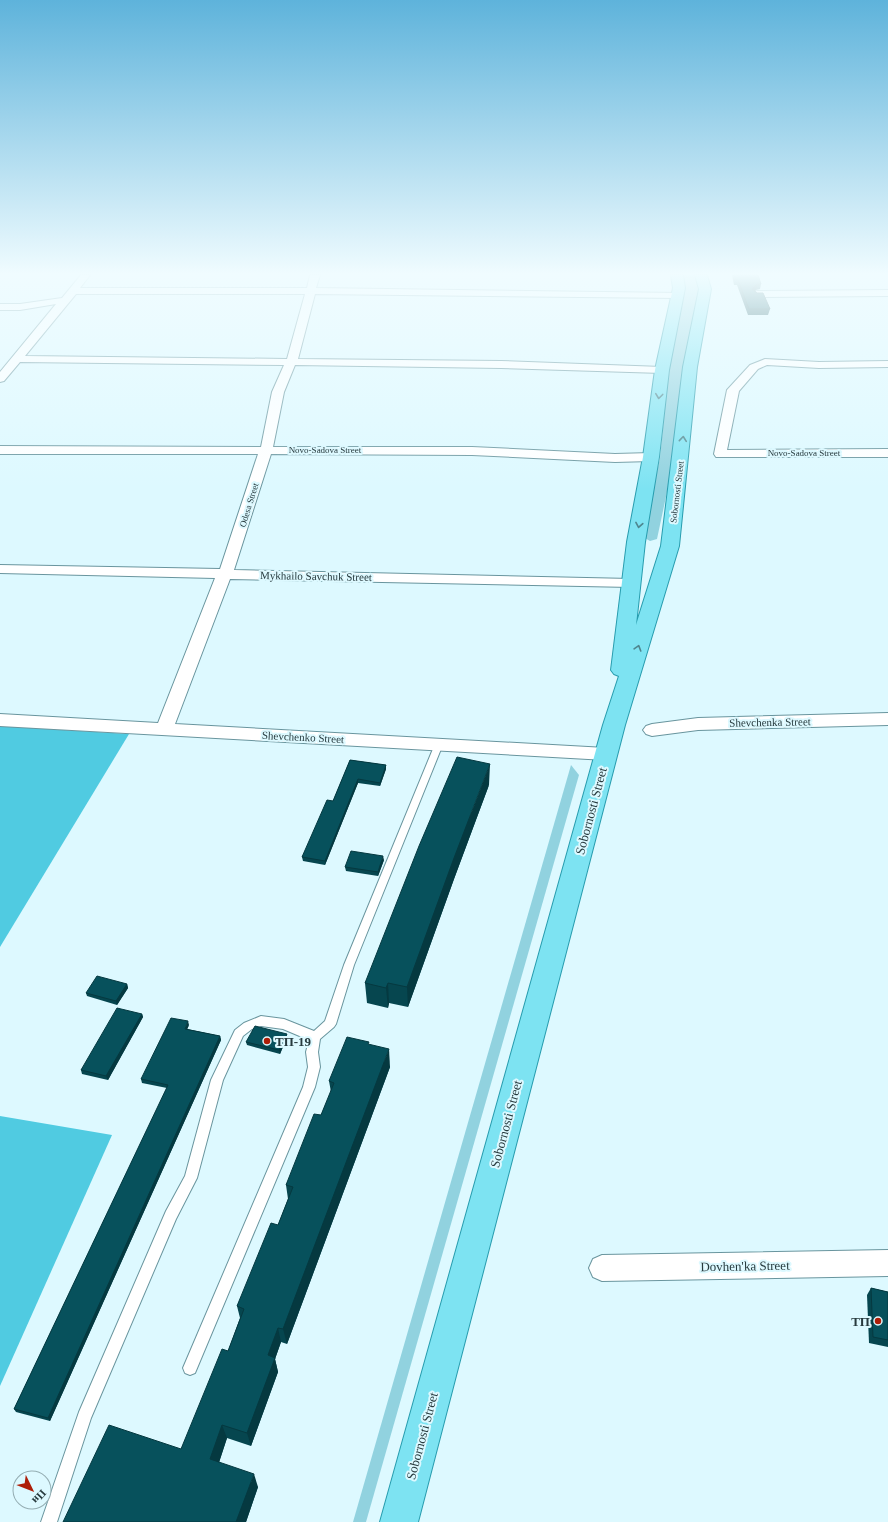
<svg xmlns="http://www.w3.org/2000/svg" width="888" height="1522" font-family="'Times New Roman',serif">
  <rect width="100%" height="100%" fill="#ddf9ff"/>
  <g fill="#91d2df">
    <polygon points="683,275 696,275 699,289 674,459 657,539 650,541 643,537 660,458 669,366 685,289"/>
    <polygon points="571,765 579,775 366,1522 353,1522"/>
  </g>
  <g fill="#50cbe1">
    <polygon points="0,726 129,734 0,947"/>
    <polygon points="0,1116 112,1135 0,1386"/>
  </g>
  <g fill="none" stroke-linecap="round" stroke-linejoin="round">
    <g stroke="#69959e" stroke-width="2">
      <polygon id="lane" points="439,741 443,744 354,965 336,1024 334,1027 320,1039 318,1052 320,1067 315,1087 195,1373 190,1375 185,1373 183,1368 303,1087 308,1067 306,1052 309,1040 283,1029 261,1026 252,1029 243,1036 223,1080 197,1178 176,1219 91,1418 57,1522 41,1522 79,1412 166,1211 185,1176 211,1080 235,1030 244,1023 261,1016 284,1019 314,1031 325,1021 344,965 435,744"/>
    </g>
    <g stroke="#69959e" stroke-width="2">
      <g id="street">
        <path d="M81,275H90L80,288H307L310,275H320L316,288L681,293L683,295L678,298L315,294L298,359L501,361L662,367L668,370L662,373L501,368L295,365L284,392L273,447H472L615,454L651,453L657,457L651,461L615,462L472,455L271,454L234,570L631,579L636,580L638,583L636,586L631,587L230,579L175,724L606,748L612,750L615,754L612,758L606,760L0,726V714L158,723L215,578L0,573V565L220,569L258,454H0V446L261,447L272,392L284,365L20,362L4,381L0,382V372L56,304L20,310H0V304H20L62,298ZM76,294H305L287,359L25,356Z"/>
        <polygon points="888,290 888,296 757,297 752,294 757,291"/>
        <polygon points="765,359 819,362 888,361 888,367 819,368 767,365 758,369 739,391 727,450 888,449 888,457 716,457 714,454 727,390 750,365"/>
        <polygon points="888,713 888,725 698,730 652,736 646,734 643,730 646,726 652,724 698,718"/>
        <polygon points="888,1250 888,1276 602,1281 593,1277 589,1268 593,1259 602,1255"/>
      </g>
    </g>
    <g stroke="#279cae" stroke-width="2">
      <polygon id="primary" points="671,275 683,275 685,288 669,370 659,457 645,542 636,625 661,546 683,367 699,289 695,275 707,275 711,289 697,367 679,546 625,725 418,1522 380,1522 603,725 619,676 614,674 611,670 627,542 643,457 655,370 673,288"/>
    </g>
    <use href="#lane" fill="#fff" fill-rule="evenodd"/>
    <use href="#street" fill="#fff" fill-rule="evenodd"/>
    <use href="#primary" fill="#7de3f2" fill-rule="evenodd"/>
  </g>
  <g fill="#06464f">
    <polygon points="732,275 758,275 761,284 760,289 756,290 755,291 770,309 768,315 748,315 737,285 734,285"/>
    <polygon points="350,760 386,765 386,769 380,786 358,783 325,865 303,861 302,857 333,801"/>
    <polygon points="489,785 454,879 408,1007 389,1003 388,1008 367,1003 365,983"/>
    <polygon points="384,860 378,876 346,871 345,867"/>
    <polygon points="127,984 128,988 117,1005 87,996 86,993"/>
    <polygon points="142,1014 143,1017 108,1080 82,1074 81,1070"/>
    <polygon points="189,1025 187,1029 220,1036 221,1040 50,1421 16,1412 14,1409 167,1088 142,1083 141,1079"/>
    <polygon points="287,1037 280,1054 247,1045 246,1042"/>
    <polygon points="369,1045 390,1067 287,1344 281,1342 275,1359 278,1372 251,1446 227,1438 219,1462 258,1487 246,1522 63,1522 181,1449 228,1351 240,1318 237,1306 278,1225 288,1199 286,1185 321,1115 331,1092 329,1081"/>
    <polygon points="871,1288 888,1292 888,1347 869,1343 867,1295"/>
  </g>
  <g fill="#053940">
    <polygon points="757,284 756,290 751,295 752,289"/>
    <polygon points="490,764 489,785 454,879 408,1007 407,987 454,858"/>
    <polygon points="386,765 386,769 380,786 380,783"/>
    <polygon points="358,779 358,783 325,865 325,861"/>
    <polygon points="383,856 384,860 378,876 378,872"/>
    <polygon points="388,983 389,1003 388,1008 386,988"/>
    <polygon points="127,984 128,988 117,1005 116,1001"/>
    <polygon points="142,1014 143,1017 108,1080 106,1076"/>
    <polygon points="188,1021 189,1025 186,1032 185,1029"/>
    <polygon points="287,1034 287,1037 280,1054 279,1050"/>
    <polygon points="220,1036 221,1040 50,1421 48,1418"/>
    <polygon points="389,1049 390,1067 287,1344 283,1329"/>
    <polygon points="278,1328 281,1342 275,1359 278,1372 251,1446 247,1433 268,1355"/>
    <polygon points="222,1425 227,1438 216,1472 210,1459"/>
    <polygon points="254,1474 258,1487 246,1522 236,1522"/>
  </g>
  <g fill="#07515c" stroke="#053940">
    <polygon points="734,275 758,275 761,284 757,284 752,289 757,293 763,293 770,309 749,309 738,280 735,279"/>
    <polygon points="457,757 490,764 454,858 407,987 388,983 386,988 365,983 419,846"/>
    <polygon points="350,760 386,765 380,783 358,779 325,861 302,857 327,800 333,801"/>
    <polygon points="351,851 383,856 378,872 345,867"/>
    <polygon points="97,976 127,984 116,1001 86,993"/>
    <polygon points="117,1008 142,1014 106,1076 81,1070"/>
    <polygon points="171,1018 188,1021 185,1029 220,1036 48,1418 14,1409 168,1085 141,1079"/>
    <polygon points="255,1026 287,1034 279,1050 246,1042"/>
    <polygon points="347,1037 369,1042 368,1044 389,1049 283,1329 278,1328 268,1355 275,1358 247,1433 222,1425 210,1459 254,1474 236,1522 63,1522 109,1425 181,1449 222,1349 228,1351 244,1309 237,1306 271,1223 278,1225 293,1187 286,1185 314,1114 321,1115 334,1083 329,1081"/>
    <polygon points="871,1288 888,1292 888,1340 873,1337"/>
  </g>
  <defs><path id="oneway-chevron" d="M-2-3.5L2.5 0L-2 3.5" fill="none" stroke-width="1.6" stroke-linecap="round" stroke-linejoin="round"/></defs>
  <g stroke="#4e868f">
    <use href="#oneway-chevron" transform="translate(659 396) rotate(97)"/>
    <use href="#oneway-chevron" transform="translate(683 439) rotate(-84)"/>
    <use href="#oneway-chevron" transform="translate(639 525) rotate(100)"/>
    <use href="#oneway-chevron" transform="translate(638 648) rotate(-73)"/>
  </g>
  <linearGradient id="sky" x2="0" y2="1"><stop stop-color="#5eb3db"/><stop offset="0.56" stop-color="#f0fcff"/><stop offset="1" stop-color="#f0fcff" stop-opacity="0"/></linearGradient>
  <rect width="888" height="489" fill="url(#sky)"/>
  <g fill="#ad1e08" stroke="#ddf9ff" stroke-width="1.5">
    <circle cx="267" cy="1041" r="4"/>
    <circle cx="878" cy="1321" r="4"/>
  </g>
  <g text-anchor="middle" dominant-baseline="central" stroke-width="4" stroke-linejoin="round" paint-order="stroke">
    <g font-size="9" fill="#273a3e" stroke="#ddf9ff">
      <text x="325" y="450">Novo-Sadova Street</text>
      <text x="804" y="453">Novo-Sadova Street</text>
      <text transform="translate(677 492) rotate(-83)">Sobornosti Street</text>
      <text transform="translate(249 505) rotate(-73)">Odesa Street</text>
    </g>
    <g font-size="11" fill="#273a3e" stroke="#ddf9ff">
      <text transform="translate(316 576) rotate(1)">Mykhailo Savchuk Street</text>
      <text transform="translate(770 722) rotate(-1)">Shevchenka Street</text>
      <text transform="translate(303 737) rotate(3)">Shevchenko Street</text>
    </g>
    <g font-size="13" fill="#273a3e" stroke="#ddf9ff">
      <text transform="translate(591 811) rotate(-75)">Sobornosti Street</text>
      <text transform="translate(506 1124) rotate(-75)">Sobornosti Street</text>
      <text transform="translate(745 1266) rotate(-1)">Dovhen'ka Street</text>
      <text transform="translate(422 1436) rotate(-75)">Sobornosti Street</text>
    </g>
    <g font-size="13" font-weight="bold" fill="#273a3e" stroke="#ddf9ff" text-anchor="start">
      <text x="275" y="1041">ТП-19</text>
      <text x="870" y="1321" text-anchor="end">ТП</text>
    </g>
  </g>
  <g transform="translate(32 1490) rotate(133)"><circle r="19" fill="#ddf9ff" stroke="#94adb2"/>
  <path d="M0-3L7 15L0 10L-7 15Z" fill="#ad1e08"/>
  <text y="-6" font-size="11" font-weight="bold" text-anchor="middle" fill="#273a3e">Пн</text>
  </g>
</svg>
